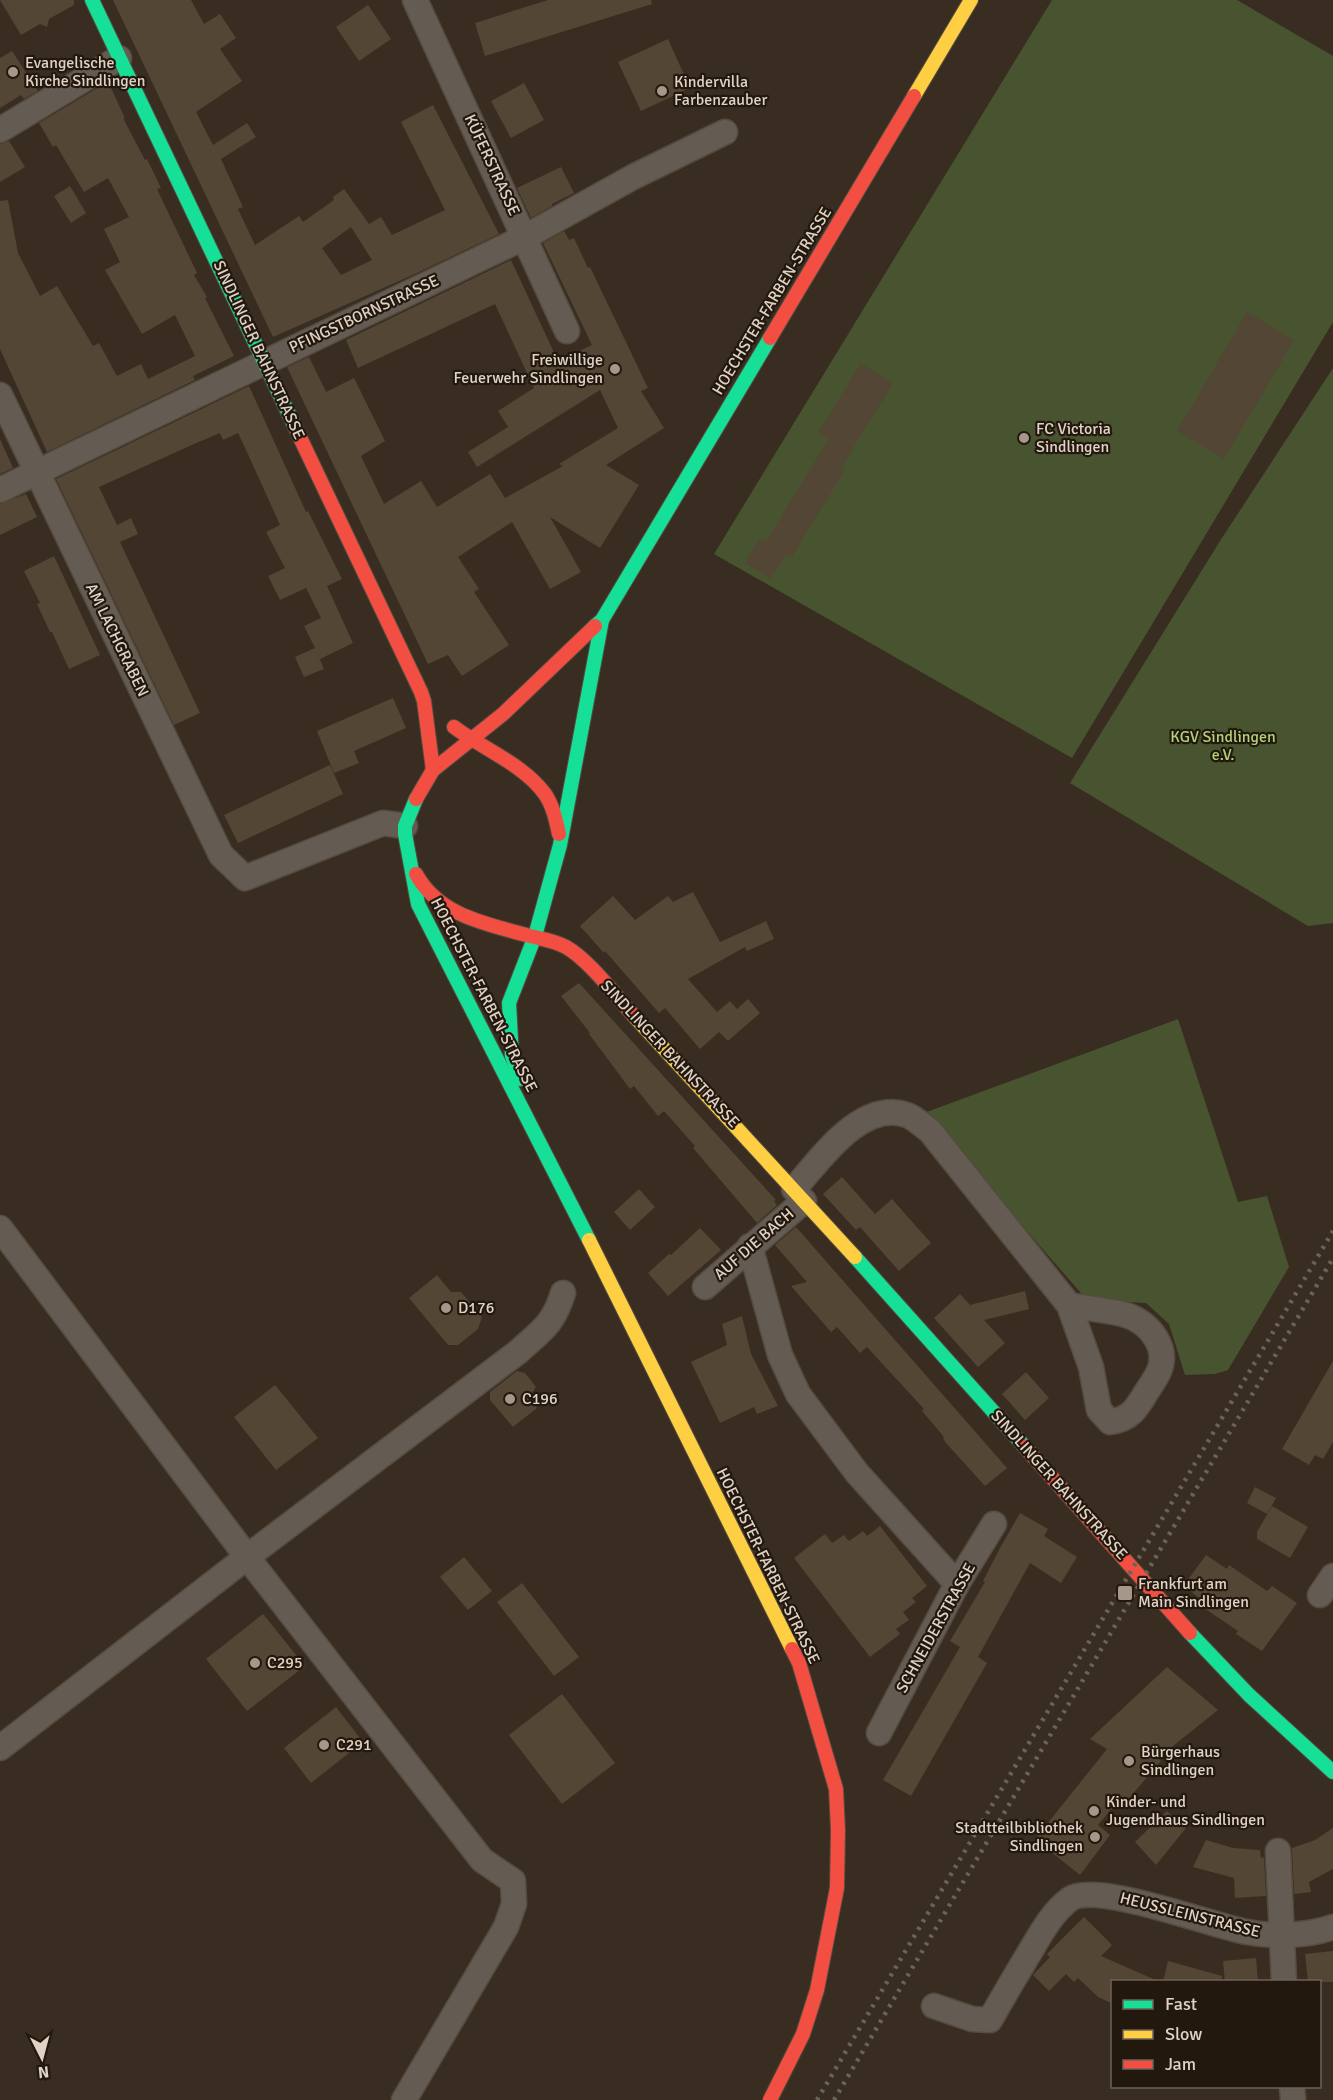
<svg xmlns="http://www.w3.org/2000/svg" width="1333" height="2100" font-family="Signika,sans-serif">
  <rect width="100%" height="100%" fill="#382d20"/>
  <g fill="#485330">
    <polygon points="1052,0 1237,0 1333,56 1333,322 1072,758 714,554"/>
    <polygon points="1333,368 1333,923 1308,926 1070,783 1220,541"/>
    <polygon points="1178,1019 1238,1202 1267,1196 1289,1267 1228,1370 1215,1374 1185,1375 1169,1324 1146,1303 1087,1300 924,1113"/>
  </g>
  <g fill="#544634" fill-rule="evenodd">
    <polygon points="0,0 74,0 74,5 49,19 47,27 40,24 21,35"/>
    <path d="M113,0H191L204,24L220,14L236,38L220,49L242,81L196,112L213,145L247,123L256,137L221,159L243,207L238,209L255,245L299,216L303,222L334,200L333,197L344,189L369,224L381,217L392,235L445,210L401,122L433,105L499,234L415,274L273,337ZM351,227L372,260L341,275L322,248Z"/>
    <polygon points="548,0 651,0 652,4 485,56 475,23"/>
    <polygon points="368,5 391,39 359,61 336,27"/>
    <polygon points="668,39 690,88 641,111 618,62"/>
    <polygon points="12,51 38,91 24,99 21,95 0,108 0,58"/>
    <polygon points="524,83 544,120 511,138 491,101"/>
    <polygon points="104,84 111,88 125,118 123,118 145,160 147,159 161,188 157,189 197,273 194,275 207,297 205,298 234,356 193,376 195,380 47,452 0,349 0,201 8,200 18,253 40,296 57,286 93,346 99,343 117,376 141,364 148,379 195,356 175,315 142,334 105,270 120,262 104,229 129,217 108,178 84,192 56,145 53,147 39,123"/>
    <polygon points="9,141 25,167 0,182 0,144"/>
    <polygon points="561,167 574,193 552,204 552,206 531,218 517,188"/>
    <polygon points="70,186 86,213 71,223 54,196"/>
    <polygon points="564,231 569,240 574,238 588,268 590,267 648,388 641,391 664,428 606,465 639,485 600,548 550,517 581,572 550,589 512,522 458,557 479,589 474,592 509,645 462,676 448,655 428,664 287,367 309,357 326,392 354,378 385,441 361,456 384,504 421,481 437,507 490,474 505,498 563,466 559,464 618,428 600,390 477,467 468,452 508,427 498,411 534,388 495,304 358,368 346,340 511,260 558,361 592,345 543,243"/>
    <polygon points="1247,312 1294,340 1224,459 1177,431"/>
    <polygon points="861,363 893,383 841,468 845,470 791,558 786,555 771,579 745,563 760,538 766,541 829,439 818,433"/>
    <polygon points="249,386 306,512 308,511 342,579 327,586 353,643 320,659 318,655 324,669 304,677 295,657 315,648 304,626 321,618 306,588 280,600 268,576 285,568 266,532 280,525 247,452 238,433 223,440 220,433 194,444 99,487 117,525 131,518 138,534 120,542 200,713 174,725 56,479"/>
    <polygon points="0,439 13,468 0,474"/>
    <polygon points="26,494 37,517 0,535 0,504"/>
    <polygon points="54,556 100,655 69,669 52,632 50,632 37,604 40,603 24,571"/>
    <polygon points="393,698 406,728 354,751 359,763 334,773 317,731"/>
    <polygon points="330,765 343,794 238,843 224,815"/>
    <polygon points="693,892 720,942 766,921 774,939 747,951 745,947 688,979 717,1012 730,1001 737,1009 748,999 760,1013 728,1041 719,1032 700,1049 665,1008 659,1013 605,951 604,953 580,926 613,896 635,920 668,896 673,902"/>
    <polygon points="579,983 776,1200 774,1201 777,1205 757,1223 693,1148 695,1146 664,1111 658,1116 634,1086 630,1089 589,1034 590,1033 561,996"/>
    <polygon points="842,1177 875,1214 892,1199 931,1243 899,1271 860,1227 856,1230 823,1194"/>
    <polygon points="639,1189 655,1207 630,1230 614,1212"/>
    <polygon points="796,1227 1007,1468 985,1486 946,1443 943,1438 944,1437 922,1411 924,1409 867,1347 860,1353 837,1327 831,1332 791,1286 807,1282 775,1245"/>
    <polygon points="700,1228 721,1250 668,1296 648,1273 669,1254 671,1255"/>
    <polygon points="437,1275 451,1292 461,1292 482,1317 478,1329 458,1345 448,1345 409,1298"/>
    <polygon points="1025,1291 1029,1309 984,1320 1005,1343 978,1367 934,1318 960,1294 970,1305"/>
    <polygon points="742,1316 751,1354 778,1406 757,1414 754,1407 720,1423 691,1362 727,1345 722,1324"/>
    <polygon points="1333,1361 1333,1442 1323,1459 1315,1455 1309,1465 1282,1449"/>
    <polygon points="517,1371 525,1373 536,1387 529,1398 537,1408 513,1427 490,1400 490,1392"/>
    <polygon points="1026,1372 1049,1398 1025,1420 1002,1394"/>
    <polygon points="275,1385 318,1438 276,1470 234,1417"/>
    <polygon points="1255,1487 1276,1498 1267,1514 1247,1503"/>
    <polygon points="1272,1506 1308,1527 1290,1558 1257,1539 1257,1532"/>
    <polygon points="1020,1513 1048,1529 1044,1536 1077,1557 1061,1583 1030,1563 978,1657 987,1663 911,1796 883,1780 960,1647 950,1641 985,1582 983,1581 1000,1548"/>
    <polygon points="880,1526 927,1586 912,1598 916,1602 903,1612 909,1620 896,1629 900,1634 870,1657 794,1558 825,1534 832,1543 844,1535 849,1541 863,1531 867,1536"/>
    <polygon points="1206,1555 1227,1569 1229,1565 1267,1591 1272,1586 1297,1603 1262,1651 1236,1634 1238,1631 1201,1606 1203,1602 1184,1585"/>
    <polygon points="464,1557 492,1591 468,1610 440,1577"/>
    <polygon points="522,1583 579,1657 554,1676 497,1602"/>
    <polygon points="263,1614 305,1666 247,1711 206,1659"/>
    <polygon points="1167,1667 1218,1710 1158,1758 1161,1761 1125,1803 1120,1799 1098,1825 1110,1835 1080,1875 1035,1839 1107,1749 1090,1739"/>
    <polygon points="562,1694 615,1763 562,1804 509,1735"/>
    <polygon points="336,1707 363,1742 311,1783 284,1748"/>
    <polygon points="1167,1811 1186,1828 1156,1865 1135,1842"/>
    <polygon points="1333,1828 1333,1869 1309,1882 1311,1892 1294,1894 1292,1848 1315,1840"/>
    <polygon points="1206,1840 1233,1848 1260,1850 1261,1858 1264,1857 1266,1896 1235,1898 1234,1878 1193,1867"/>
    <polygon points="1084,1917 1112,1945 1101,1956 1160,1982 1113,1982 1113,2004 1098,1997 1078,1978 1074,1982 1066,1974 1049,1991 1033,1975 1050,1957 1047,1954"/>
    <polygon points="1333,1951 1333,1982 1308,1982 1305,1954"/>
    <polygon points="1256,1958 1258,1982 1225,1982 1223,1961"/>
    <polygon points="1168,1961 1222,1976 1221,1982 1163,1982"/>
  </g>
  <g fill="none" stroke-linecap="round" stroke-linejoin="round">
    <g stroke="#554b40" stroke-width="27">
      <g id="street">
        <polyline points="415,0 567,331"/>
        <polyline points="0,130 119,58"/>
        <polyline points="0,395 221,855 245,878 383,823 405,826"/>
        <polyline points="0,490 525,237 633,177 725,132"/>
        <path d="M794,1189C820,1160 861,1099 907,1115C915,1118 923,1126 930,1131L1069,1305L1091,1367L1099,1410L1110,1422C1131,1419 1137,1408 1147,1391C1151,1385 1156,1378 1159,1371C1169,1348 1150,1324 1129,1316C1111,1310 1088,1309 1069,1305"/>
        <polyline points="0,1228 247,1557 482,1860 513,1881 514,1904 506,1927 404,2100"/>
        <polyline points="750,1246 780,1355 798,1394 857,1473 957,1584"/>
        <polyline points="705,1287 804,1201"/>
        <polyline points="1320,1595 1333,1576"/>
        <polyline points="879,1733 957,1584 994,1524"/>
        <path d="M0,1748L247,1557L518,1352C542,1330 553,1325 563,1293"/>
        <polyline points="1278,1851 1284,1982"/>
        <path d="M934,2006L972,2019L990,2020C1004,1995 1019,1970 1034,1945C1044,1928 1054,1911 1070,1899C1096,1881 1213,1926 1247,1932C1273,1937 1308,1936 1333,1927"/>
        <polyline points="1292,2086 1293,2100"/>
      </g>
    </g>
    <g stroke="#554b40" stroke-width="16">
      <g id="fast">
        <polyline points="92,0 295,427"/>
        <polyline points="595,626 602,620 770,338"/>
        <polyline points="416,799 405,826 405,834 418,904 589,1240"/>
        <polyline points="520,1079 512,1056 509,1003 535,936 560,845 602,620"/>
        <polyline points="855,1257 1024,1446"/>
        <polyline points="1190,1633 1249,1695 1333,1772"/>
      </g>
    </g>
    <g stroke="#554b40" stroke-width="16">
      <g id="slow">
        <polyline points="914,96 971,0"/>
        <polyline points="634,1016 855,1257"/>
        <polyline points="589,1240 792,1649"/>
      </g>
    </g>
    <g stroke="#554b40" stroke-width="16">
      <g id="jam">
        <polyline points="770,338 914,96"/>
        <polyline points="295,427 421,692 424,701 433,770"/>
        <path d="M454,727C483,749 523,764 545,794C553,806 556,820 559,834"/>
        <polyline points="416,799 433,770 503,714 595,626"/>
        <path d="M416,874C439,916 487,924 530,936C543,939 555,941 566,947C589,960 616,996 634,1016"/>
        <polyline points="1024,1446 1190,1633"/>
        <polyline points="770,2100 803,2034 817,1990 837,1888 838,1830 836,1789 799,1663 792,1649"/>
      </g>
    </g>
    <use href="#street" stroke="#645c52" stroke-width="24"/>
    <use href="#fast" stroke="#16e098" stroke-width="14"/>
    <use href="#slow" stroke="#ffcf43" stroke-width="14"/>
    <use href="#jam" stroke="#f24e42" stroke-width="14"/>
    <g stroke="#6b635a" stroke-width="4.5" stroke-dasharray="3 6" stroke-linecap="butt">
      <polyline points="817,2100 1333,1231"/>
      <polyline points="834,2100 1333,1258"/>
    </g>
  </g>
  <g fill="#a5988b" stroke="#22180e" stroke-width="2">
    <circle cx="13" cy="72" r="6"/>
    <circle cx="662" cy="91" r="6"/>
    <circle cx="615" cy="369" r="6"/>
    <circle cx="1024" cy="438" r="6"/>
    <circle cx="446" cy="1308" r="6"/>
    <circle cx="510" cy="1399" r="6"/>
    <rect x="1117" y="1585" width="16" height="16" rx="3"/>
    <circle cx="255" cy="1663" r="6"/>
    <circle cx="324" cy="1745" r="6"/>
    <circle cx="1129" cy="1761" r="6"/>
    <circle cx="1094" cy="1811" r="6"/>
    <circle cx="1095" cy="1837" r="6"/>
  </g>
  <g text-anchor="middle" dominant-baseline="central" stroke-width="4.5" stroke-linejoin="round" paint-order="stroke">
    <g font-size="16" fill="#e0d2c4" stroke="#22180e" text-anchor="start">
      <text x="25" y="63">Evangelische<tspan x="25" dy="18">Kirche Sindlingen</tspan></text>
      <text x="674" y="82">Kindervilla<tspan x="674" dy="18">Farbenzauber</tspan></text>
      <text x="603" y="360" text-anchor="end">Freiwillige<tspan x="603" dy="18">Feuerwehr Sindlingen</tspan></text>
      <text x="1036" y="429">FC Victoria<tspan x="1036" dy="18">Sindlingen</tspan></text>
      <text x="458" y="1308">D176</text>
      <text x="522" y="1399">C196</text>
      <text x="1138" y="1584">Frankfurt am<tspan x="1138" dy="18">Main Sindlingen</tspan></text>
      <text x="267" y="1663">C295</text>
      <text x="336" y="1745">C291</text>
      <text x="1141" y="1752">Bürgerhaus<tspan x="1141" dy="18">Sindlingen</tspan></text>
      <text x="1106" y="1802">Kinder- und<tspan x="1106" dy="18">Jugendhaus Sindlingen</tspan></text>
      <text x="1083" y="1828" text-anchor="end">Stadtteilbibliothek<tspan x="1083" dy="18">Sindlingen</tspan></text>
    </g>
    <g font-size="16" fill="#e0d2c4" stroke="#22180e">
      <text transform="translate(492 165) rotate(65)">KÜFERSTRASSE</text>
      <text transform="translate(772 301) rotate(-59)">HOECHSTER-FARBEN-STRASSE</text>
      <text transform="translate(364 314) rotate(-25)">PFINGSTBORNSTRASSE</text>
      <text transform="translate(259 350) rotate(65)">SINDLINGER BAHNSTRASSE</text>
      <text transform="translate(117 640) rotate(64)">AM LACHGRABEN</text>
      <text transform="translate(484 995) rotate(63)">HOECHSTER-FARBEN-STRASSE</text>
      <text transform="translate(670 1054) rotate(47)">SINDLINGER BAHNSTRASSE</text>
      <text transform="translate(754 1244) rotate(-41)">AUF DIE BACH</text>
      <text transform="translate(1059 1485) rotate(48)">SINDLINGER BAHNSTRASSE</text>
      <text transform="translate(768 1566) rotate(64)">HOECHSTER-FARBEN-STRASSE</text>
      <text transform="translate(936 1628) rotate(-61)">SCHNEIDERSTRASSE</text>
      <text transform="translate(1190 1915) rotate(14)">HEUSSLEINSTRASSE</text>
    </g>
    <g font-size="16" fill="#b2d378" stroke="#22180e">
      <text x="1223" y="737">KGV Sindlingen<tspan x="1223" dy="18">e.V.</tspan></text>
    </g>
  </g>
  <rect x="1111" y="1980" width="210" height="108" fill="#22180e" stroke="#6e6257" stroke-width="1.5"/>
  <rect x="1123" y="2000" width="30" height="9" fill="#16e098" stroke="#6e6257" stroke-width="1.5"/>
  <text x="1165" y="2010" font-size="18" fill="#e0d2c4">Fast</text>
  <rect x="1123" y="2030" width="30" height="9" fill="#ffcf43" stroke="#6e6257" stroke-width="1.5"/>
  <text x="1165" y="2040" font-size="18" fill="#e0d2c4">Slow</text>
  <rect x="1123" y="2060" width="30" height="9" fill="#f24e42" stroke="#6e6257" stroke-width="1.5"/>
  <text x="1165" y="2070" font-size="18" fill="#e0d2c4">Jam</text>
  <g transform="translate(42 2058) rotate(174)" stroke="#22180e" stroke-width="4.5" paint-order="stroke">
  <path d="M0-4.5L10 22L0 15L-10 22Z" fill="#e0d2c4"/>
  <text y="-9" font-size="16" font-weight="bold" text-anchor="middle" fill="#e0d2c4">N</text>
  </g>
</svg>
